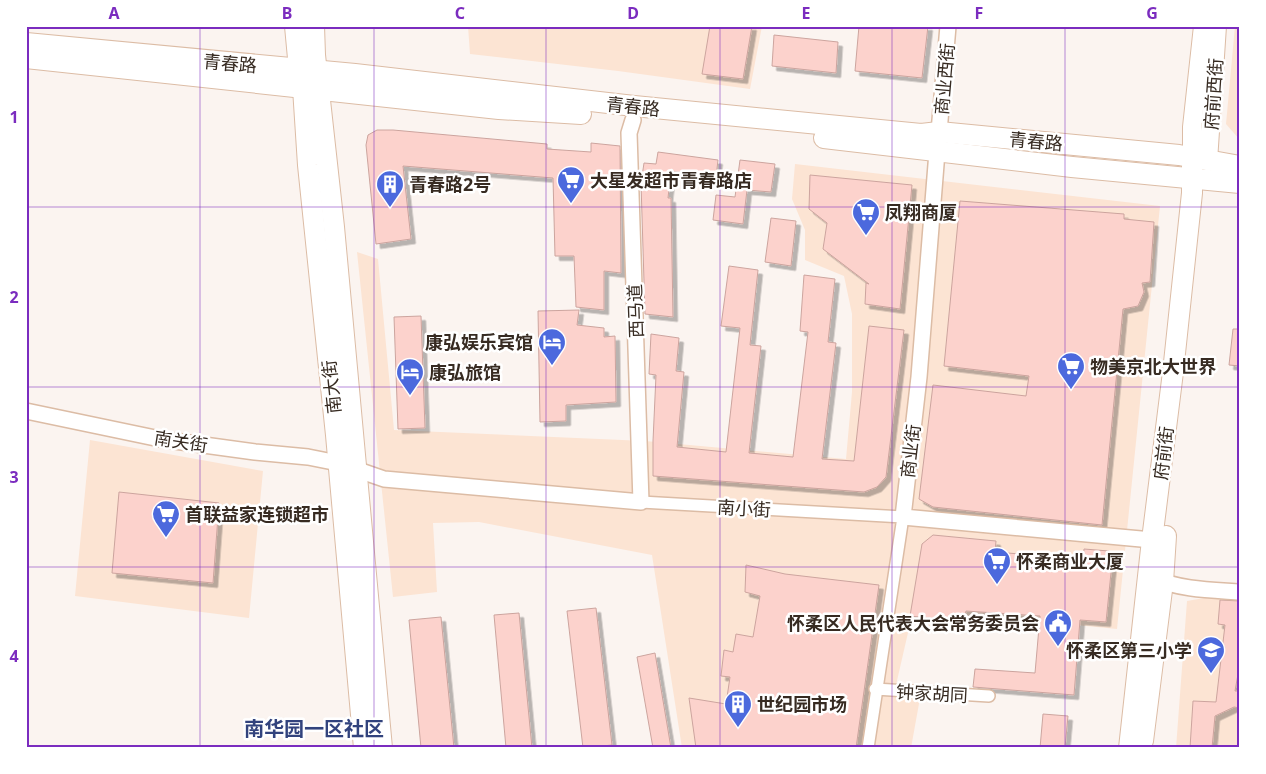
<svg xmlns="http://www.w3.org/2000/svg" width="1266" height="774" font-family="'Noto Sans','Noto Sans SC',sans-serif">
  <defs>
    <filter id="shadow"><feDropShadow dx="4.5" dy="4.5" stdDeviation="0" flood-color="#0004"/></filter>
  </defs>
  <rect width="100%" height="100%" fill="#fbf4f0"/>
  <g fill="#fce4d3">
    <polygon points="468,26 762,26 750,89 618,71 470,54"/>
    <polygon points="1235,26 1240,26 1240,140 1226,124"/>
    <polygon points="795,164 1160,206 1117,629 972,615 966,630 910,624 896,685 922,687 911,748 682,748 652,555 479,522 433,523 437,592 393,597 357,252 378,259 394,430 645,441 846,459 852,392 852,314 844,276 805,260 805,230 792,199"/>
    <polygon points="90,440 263,471 249,618 75,596"/>
    <polygon points="1221,595 1240,597 1240,748 1176,748 1187,601"/>
  </g>
  <g fill="#fcd2cc" stroke="#cca49e" filter="url(#shadow)">
    <polygon points="710,26 752,26 743,79 702,74"/>
    <polygon points="859,26 928,26 922,78 855,71"/>
    <polygon points="774,35 838,42 836,73 772,66"/>
    <polygon points="377,130 393,130 547,144 547,149 591,152 591,143 620,146 621,273 604,271 604,310 576,307 574,256 555,256 553,178 403,166 411,239 376,244 366,145 368,135"/>
    <polygon points="658,152 718,160 716,177 671,171 668,198 671,198 673,317 645,314 641,183 644,163 656,164"/>
    <polygon points="740,160 775,164 771,192 747,190 743,224 713,220 716,195 735,197"/>
    <polygon points="810,175 912,185 900,309 865,304 866,283 869,284 823,249 827,223 809,209"/>
    <polygon points="960,201 1124,214 1124,219 1154,222 1150,282 1142,283 1144,292 1138,306 1123,309 1102,525 933,507 919,499 933,385 1026,396 1029,376 944,366"/>
    <polygon points="771,218 796,221 791,266 765,262"/>
    <polygon points="729,266 758,270 750,345 761,346 749,453 793,457 808,332 800,331 804,275 835,279 828,342 836,343 822,459 854,461 869,326 904,330 886,477 877,487 864,492 653,476 653,441 656,375 649,374 651,334 679,338 676,371 684,372 677,447 726,452 740,328 721,326"/>
    <polygon points="579,310 577,325 604,328 604,337 615,336 616,402 566,405 566,421 540,422 538,311"/>
    <polygon points="421,316 425,428 398,429 394,317"/>
    <polygon points="1233,329 1240,329 1240,366 1229,365"/>
    <polygon points="119,492 219,503 213,583 112,573"/>
    <polygon points="933,535 996,541 995,552 1083,559 1084,549 1109,551 1108,563 1112,563 1106,622 1080,620 1074,695 973,687 975,669 1035,673 1040,616 966,611 963,622 910,616 922,544"/>
    <polygon points="746,565 785,574 879,585 856,748 696,748 689,698 726,704 730,677 721,676 724,650 733,652 736,634 753,637 760,596 745,592"/>
    <polygon points="1220,600 1240,601 1240,663 1235,691 1240,691 1240,708 1234,707 1215,716 1212,748 1190,748 1193,701 1216,702 1225,625 1218,624"/>
    <polygon points="596,608 612,745 583,748 567,611"/>
    <polygon points="519,613 532,748 506,748 494,615"/>
    <polygon points="441,617 454,748 421,748 409,620"/>
    <polygon points="655,653 671,748 653,748 637,657"/>
    <polygon points="1043,714 1068,716 1065,748 1040,748"/>
  </g>
  <g fill="none" stroke-linecap="round" stroke-linejoin="round">
    <g stroke="#dcbca5" stroke-width="14">
      <g id="pedestrian">
        <polyline points="641,502 903,517 868,748"/>
        <polyline points="875,689 989,696"/>
      </g>
    </g>
    <g stroke="#dcbca5" stroke-width="18">
      <g id="minor">
        <polyline points="939,132 948,26"/>
        <polyline points="937,152 919,377 903,517 1152,540"/>
        <polyline points="26,411 160,439 255,452 308,457 338,463 384,479 641,502 629,133 633,120"/>
        <path d="M1154,578C1181,590 1211,590 1240,592"/>
      </g>
    </g>
    <g stroke="#dcbca5" stroke-width="20">
      <g id="tertiary">
        <polyline points="1192,158 1192,127 1203,26"/>
        <polyline points="1208,161 1217,26"/>
      </g>
    </g>
    <g stroke="#dcbca5" stroke-width="22">
      <g id="secondary">
        <polyline points="295,26 299,69 303,88 308,165 336,435 364,748"/>
        <polyline points="314,26 315,55 334,227 382,748"/>
        <polyline points="26,43 355,74 634,106 921,134 939,132 1179,155 1240,166"/>
        <polyline points="26,58 499,109 581,114"/>
        <polyline points="824,138 1072,167 1240,183"/>
        <polyline points="1143,741 1163,582 1166,536"/>
        <polyline points="1129,748 1152,540 1173,372 1192,193 1192,166"/>
      </g>
    </g>
    <use href="#pedestrian" stroke="#fff" stroke-width="11"/>
    <use href="#minor" stroke="#fff" stroke-width="15"/>
    <use href="#tertiary" stroke="#fff" stroke-width="18"/>
    <use href="#secondary" stroke="#fff" stroke-width="20"/>
  </g>
  <path fill="none" stroke="#7b2cbf" stroke-width="1" stroke-opacity="0.55" d="M200,26V748M374,26V748M546,26V748M720,26V748M892,26V748M1065,26V748M26,207H1240M26,387H1240M26,567H1240"/>
  <defs>
    <g id="supermarket-pin" transform="scale(1.4375)"><path d="M0 17L-7.5 6A9.5 9.5 0 1 1 7.5 6Z" fill="#4c69dd" stroke="#fff"/><path d="M-6-5.5h2.5l.6 2H6L4.5 2H-2.5L-4.4-4H-6ZM-1.5 3.2a1.3 1.3 0 1 0 .1 0ZM3 3.2a1.3 1.3 0 1 0 .1 0Z" fill="#fff"/></g>
    <g id="building-pin" transform="scale(1.4375)"><path d="M0 17L-7.5 6A9.5 9.5 0 1 1 7.5 6Z" fill="#4c69dd" stroke="#fff"/><path d="M-4-6H4V6H1V3H-1V6H-4ZM-2.5-4.3h1.7v1.8h-1.7ZM.8-4.3h1.7v1.8H.8ZM-2.5-1h1.7V.8h-1.7ZM.8-1h1.7V.8H.8Z" fill="#fff"/></g>
    <g id="hotel-pin" transform="scale(1.4375)"><path d="M0 17L-7.5 6A9.5 9.5 0 1 1 7.5 6Z" fill="#4c69dd" stroke="#fff"/><path d="M-6-4.5h1.5V1H6V5H4.5V3h-9V5H-6ZM-4 0a1.8 1.8 0 1 1 3.6 0ZM.5 0V-2.5h3Q6-2.5 6 0Z" fill="#fff"/></g>
    <g id="civic-pin" transform="scale(1.4375)"><path d="M0 17L-7.5 6A9.5 9.5 0 1 1 7.5 6Z" fill="#4c69dd" stroke="#fff"/><path d="M-.6-6.5H3V-4.5H.6V-3L4-1V1h2V6H-6V1h2V-1L-.6-3ZM-1.2 2.5V6h2.4V2.5Z" fill="#fff"/></g>
    <g id="school-pin" transform="scale(1.4375)"><path d="M0 17L-7.5 6A9.5 9.5 0 1 1 7.5 6Z" fill="#4c69dd" stroke="#fff"/><path d="M0-5L7-2L0 1L-7-2ZM-4 1L0 2.5L4 1V4Q0 6-4 4Z" fill="#fff"/></g>
  </defs>
  <g fill-rule="evenodd">
    <use href="#supermarket-pin" x="571" y="180"/>
    <use href="#building-pin" x="390" y="184"/>
    <use href="#supermarket-pin" x="866" y="212"/>
    <use href="#hotel-pin" x="552" y="342"/>
    <use href="#supermarket-pin" x="1071" y="366"/>
    <use href="#hotel-pin" x="410" y="372"/>
    <use href="#supermarket-pin" x="166" y="514"/>
    <use href="#supermarket-pin" x="997" y="561"/>
    <use href="#civic-pin" x="1058" y="623"/>
    <use href="#school-pin" x="1211" y="650"/>
    <use href="#building-pin" x="738" y="704"/>
  </g>
  <g text-anchor="middle" dominant-baseline="central" stroke-width="5" stroke-linejoin="round" paint-order="stroke">
    <g font-size="18" fill="#372b22" stroke="#fff">
      <text transform="translate(230 63) rotate(5)">青春路</text>
      <text transform="translate(944 79) rotate(-85)">商业西街</text>
      <text transform="translate(1213 94) rotate(-86)">府前西街</text>
      <text transform="translate(633 106) rotate(6)">青春路</text>
      <text transform="translate(1036 141) rotate(5)">青春路</text>
      <text transform="translate(635 311) rotate(-92)">西马道</text>
      <text transform="translate(331 387) rotate(-96)">南大街</text>
      <text transform="translate(181 441) rotate(9)">南关街</text>
      <text transform="translate(910 451) rotate(-83)">商业街</text>
      <text transform="translate(1163 453) rotate(-83)">府前街</text>
      <text transform="translate(744 508) rotate(3)">南小街</text>
      <text transform="translate(932 693) rotate(3)">钟家胡同</text>
    </g>
    <g font-size="18" font-weight="bold" fill="#372b22" stroke="#fff" text-anchor="start">
      <text x="590" y="180">大星发超市青春路店</text>
      <text x="409" y="184">青春路2号</text>
      <text x="885" y="212">凤翔商厦</text>
      <text x="533" y="342" text-anchor="end">康弘娱乐宾馆</text>
      <text x="1090" y="366">物美京北大世界</text>
      <text x="429" y="372">康弘旅馆</text>
      <text x="185" y="514">首联益家连锁超市</text>
      <text x="1016" y="561">怀柔商业大厦</text>
      <text x="1039" y="623" text-anchor="end">怀柔区人民代表大会常务委员会</text>
      <text x="1192" y="650" text-anchor="end">怀柔区第三小学</text>
      <text x="757" y="704">世纪园市场</text>
    </g>
    <g font-size="20" font-weight="bold" fill="#32437d" stroke="#fff">
      <text x="314" y="728">南华园一区社区</text>
    </g>
  </g>
  <rect width="1266" height="774" fill="none" stroke="#ffffff" stroke-width="55"/>
  <rect x="28" y="28" width="1210" height="718" fill="none" stroke="#7b2cbf" stroke-width="2"/>
  <g font-size="16" text-anchor="middle" font-weight="bold" fill="#7b2cbf">
    <text x="114" y="19">A</text>
    <text x="287" y="19">B</text>
    <text x="460" y="19">C</text>
    <text x="633" y="19">D</text>
    <text x="806" y="19">E</text>
    <text x="979" y="19">F</text>
    <text x="1152" y="19">G</text>
    <text x="14" y="123">1</text>
    <text x="14" y="303">2</text>
    <text x="14" y="483">3</text>
    <text x="14" y="662">4</text>
  </g>
</svg>
